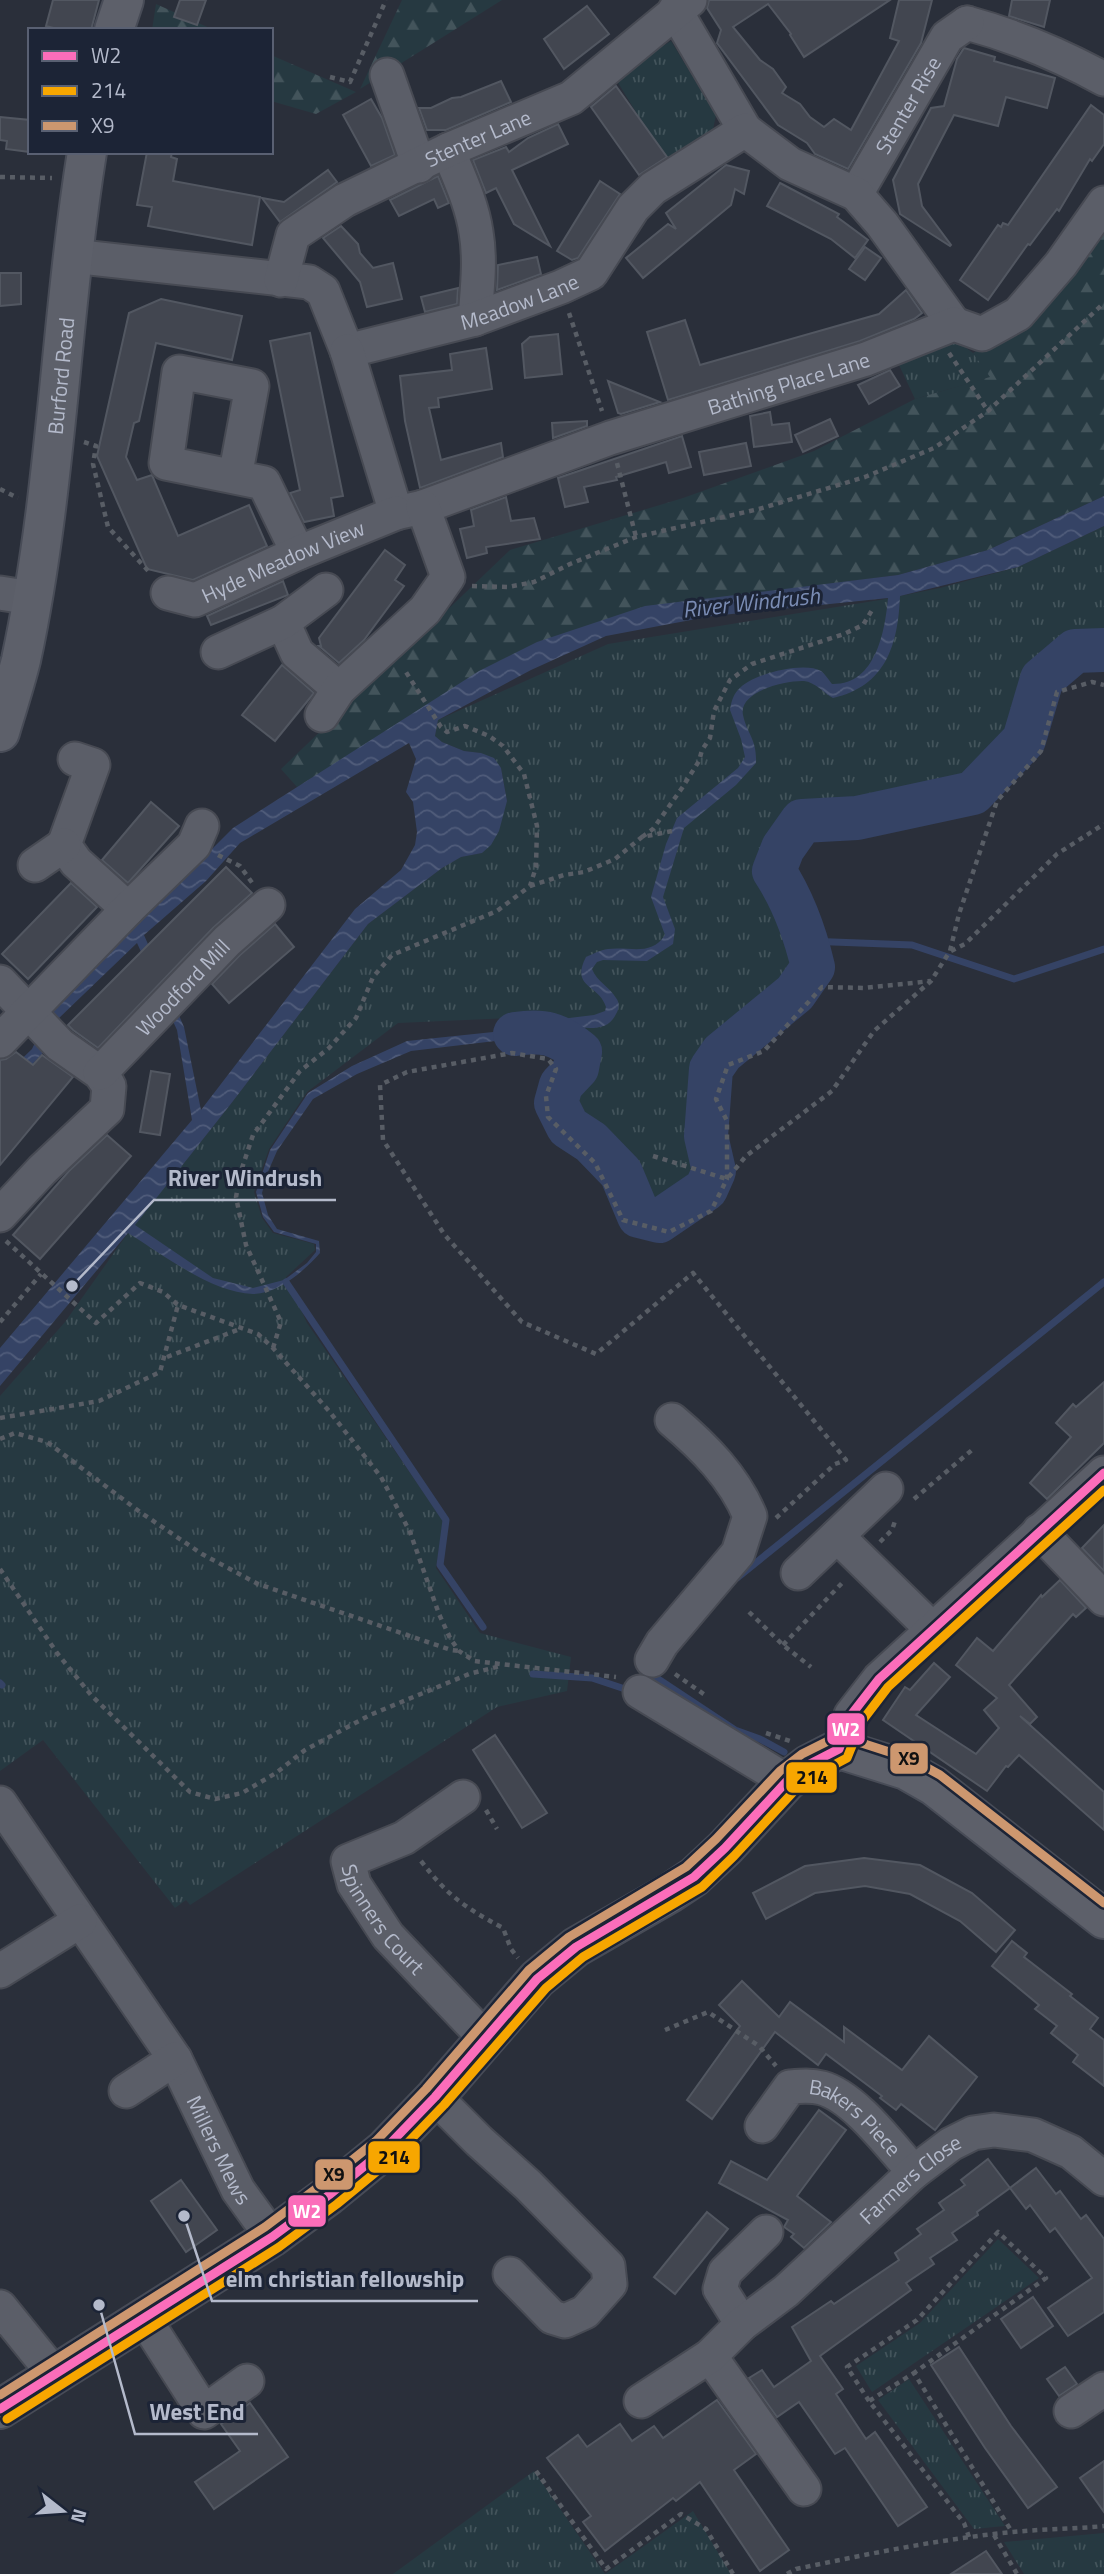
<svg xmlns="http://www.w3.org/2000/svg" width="1104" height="2574" font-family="'Titillium Web',sans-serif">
  <defs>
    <pattern id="grass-tufts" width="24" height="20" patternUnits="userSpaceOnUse" patternTransform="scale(1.75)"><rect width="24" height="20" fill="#263941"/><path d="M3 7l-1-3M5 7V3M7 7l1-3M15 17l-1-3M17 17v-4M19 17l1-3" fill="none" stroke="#43545b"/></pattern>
    <pattern id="forest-firs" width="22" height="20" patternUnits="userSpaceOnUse" patternTransform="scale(1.75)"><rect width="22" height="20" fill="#263941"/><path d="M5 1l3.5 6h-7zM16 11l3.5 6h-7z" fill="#43545b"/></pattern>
    <pattern id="water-waves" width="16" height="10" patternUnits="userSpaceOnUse" patternTransform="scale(1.75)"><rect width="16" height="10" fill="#354365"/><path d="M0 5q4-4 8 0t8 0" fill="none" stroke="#505c7a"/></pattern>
  </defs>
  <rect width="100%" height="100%" fill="#2a2f3a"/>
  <g fill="url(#grass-tufts)">
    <polygon points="671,41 716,115 711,139 668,165 614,76"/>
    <polygon points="957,341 973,353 991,377 915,399 899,365"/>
    <polygon points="1104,526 1104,639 1072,640 1033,670 1012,733 969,782 796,810 759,874 799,966 785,986 716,1040 699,1060 690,1141 697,1181 659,1207 648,1204 627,1161 576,1118 567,1100 587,1069 590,1048 575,1036 535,1017 398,1023 307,1092 269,1149 254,1192 262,1218 273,1233 314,1244 315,1250 286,1277 307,1323 443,1521 436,1568 480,1633 571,1657 567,1691 497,1707 190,1905 186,1900 175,1908 43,1740 0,1771 0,1396 65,1322 128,1233 230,1105 368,924 442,868 460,857 482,853 507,801 501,768 481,753 464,751 442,742 435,736 438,720 608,644 880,600 940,588 1018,567"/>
    <polygon points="998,2239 1039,2278 872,2392 856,2366 920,2323"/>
    <polygon points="909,2379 1005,2526 974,2529 878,2400"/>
    <polygon points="534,2471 605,2574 693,2511 731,2574 393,2574"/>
    <polygon points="1104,2533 1104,2574 1024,2574 1004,2542"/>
  </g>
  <g fill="url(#forest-firs)">
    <polygon points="402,0 502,0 360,89"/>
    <polygon points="156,4 214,30 152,30"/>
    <polygon points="271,55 356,92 316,114 271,101"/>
    <polygon points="1104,227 1104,496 988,550 898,575 781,590 537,642 297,787 281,769 510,550 683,498 814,451 915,399 990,377 973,353 989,344"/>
  </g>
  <path fill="url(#water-waves)" fill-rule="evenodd" d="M1104,496V526L1018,567L900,596C898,645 886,686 833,698C824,693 815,682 804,681C787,680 738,691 743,715C747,734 757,739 756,763L736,785L684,828L663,897L675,929L673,944L647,961L603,960L597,962L592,969C597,982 610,987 616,998C620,1003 619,1009 616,1014C606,1036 580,1025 561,1027L560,1033L575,1040L571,1048L537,1036L411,1051L357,1074L313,1099L277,1151L267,1174L262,1193L268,1215L277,1229L319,1241L320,1253C304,1271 278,1294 253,1294C212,1293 162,1254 128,1233L0,1386V1348L192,1120L177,1030L137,943L57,1020L42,1054L0,1098V1080L32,1049L49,1014L87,974L233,828L479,671L537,642L645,606L898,575L988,550ZM888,598C885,631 876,685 832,684C829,680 825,674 821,671C804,661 750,674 738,690C733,695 731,703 730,710L741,739L745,757L738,768L677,818L666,844L651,897L665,935C651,957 629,946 608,949C600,950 593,954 586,957C570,988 599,984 606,1007L605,1011L594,1015L561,1019L541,1027L407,1041L352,1066L308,1093L270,1150L256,1192L263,1217L274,1232L316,1244V1252L307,1263L284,1280L253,1288L213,1278L135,1225L230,1105L368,924L442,868L461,857L482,853L491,845L499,831L507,801L501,768L494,758L481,753L464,751L442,742L435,736L438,720L531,670L606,636L712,616ZM409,743L416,759L406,792L413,802L417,832L415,845L401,870L355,909L201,1110L184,1027L144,935L206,881L240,843Z"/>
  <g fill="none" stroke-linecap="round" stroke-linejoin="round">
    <g stroke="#354365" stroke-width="7">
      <polyline points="807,941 912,945 1014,979 1104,949"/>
      <polyline points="286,1282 446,1520 440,1565 483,1627"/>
      <polyline points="737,1578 1104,1282"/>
      <polyline points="650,1672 649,1673 735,1730 760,1739 784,1752"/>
      <polyline points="533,1674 592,1678 625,1689"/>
      <polyline points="0,1683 2,1685"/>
    </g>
    <path stroke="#354365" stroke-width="44" d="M515,1034C544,1030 557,1033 580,1052L577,1068L561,1085L556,1103L568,1127L591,1142L621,1173L639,1216L659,1221L706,1189L714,1171L706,1136L711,1069L722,1053L795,993L813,967C805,933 793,900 774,871L783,848L802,821L857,818L973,793L1024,740L1042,679L1075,651L1104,650"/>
  </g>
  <g fill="#424650" stroke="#525761" stroke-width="2">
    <polygon points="53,0 99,0 91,30 61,30 46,26"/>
    <polygon points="180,0 206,0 197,25 174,17"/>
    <polygon points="709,0 890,0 804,57 790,35 791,34 768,4 733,27 760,60 773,69 786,87 782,93 800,104 810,117 824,127 834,119 851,130 899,41 890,38 899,0 932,0 921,43 848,169 815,154 807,143 778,125 717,43 721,30 707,8"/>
    <polygon points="1012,0 1050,0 1044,27 1009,16"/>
    <polygon points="587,6 609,34 564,69 544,39"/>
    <polygon points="964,48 995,57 994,61 1055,78 1047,108 1006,97 998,126 954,115 918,184 922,206 951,245 950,246 900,214 893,180 931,108 944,106 957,59"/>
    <polygon points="501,81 511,102 446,130 427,130 419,108 431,108 452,98 461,97"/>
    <polygon points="616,86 667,157 639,175 591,107"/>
    <polygon points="371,99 382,118 395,155 371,166 343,115"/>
    <polygon points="1091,105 1104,115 1104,144 1092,161 1090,159 1059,211 1057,209 1030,245 1028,244 988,300 960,280 998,225 1001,227 1003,223 1008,225"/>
    <polygon points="0,117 30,120 30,152 6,149 7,141 0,140"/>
    <polygon points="558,124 568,144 512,170 550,246 514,224 496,188 486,193 473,160 506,147 509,152 528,138"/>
    <polygon points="147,152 172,152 171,157 177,159 173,181 260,197 252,245 148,226 152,207 137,205"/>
    <polygon points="726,165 749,171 744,194 735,189 731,205 643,278 626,258 668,224 676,229 666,213"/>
    <polygon points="328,170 337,182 280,222 262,198 284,202"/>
    <polygon points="438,176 449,203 438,208 434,199 399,216 390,200"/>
    <polygon points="600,181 620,194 578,258 572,260 557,251"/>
    <polygon points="780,183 839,214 837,217 868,240 855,258 831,239 767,206"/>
    <polygon points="341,226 358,244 360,253 373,268 393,263 402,299 367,307 360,282 323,238"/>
    <polygon points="865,247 881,258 865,280 849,269"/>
    <polygon points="537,257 541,274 497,290 498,265"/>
    <polygon points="0,273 21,273 21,304 0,306"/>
    <polygon points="458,288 457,304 425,312 421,297"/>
    <polygon points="906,290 922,313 914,319 860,341 668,400 647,332 685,320 700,365 879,314"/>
    <polygon points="161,299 242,316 232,360 156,343 139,421 134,423 126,457 137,480 152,475 178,536 249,505 267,546 193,580 147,569 97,456 129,313"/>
    <polygon points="310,333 343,496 331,498 334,516 304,522 290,493 300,490 270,341"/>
    <polygon points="558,334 562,374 525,378 522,344 530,337"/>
    <polygon points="486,348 492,389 438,398 439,407 429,408 441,460 501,443 503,457 420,488 405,421 400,376 452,370 450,354"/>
    <polygon points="890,370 900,386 869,404 858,385"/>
    <polygon points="608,381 660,402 621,414 618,413"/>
    <polygon points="770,412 772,425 789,423 792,442 754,447 750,416"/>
    <polygon points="830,419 838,436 803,452 795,435"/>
    <polygon points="587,421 587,426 553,438 552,423"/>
    <polygon points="682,436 691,467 669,473 666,462 616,477 617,480 584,487 588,502 565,507 558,478"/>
    <polygon points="746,443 751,466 704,475 699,452"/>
    <polygon points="506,497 511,521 534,518 540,539 486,547 487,553 467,558 460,529 474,526 471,510"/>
    <polygon points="385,550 405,565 395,580 404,586 364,640 339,663 319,646 321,646 319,638"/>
    <polygon points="283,581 288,595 211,625 207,616"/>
    <polygon points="282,665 314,693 275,741 242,715"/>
    <polygon points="151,802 179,826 128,883 102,860"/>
    <polygon points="226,867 252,893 213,928 98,1048 73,1030 68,1025"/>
    <polygon points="71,883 97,907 28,979 2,954"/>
    <polygon points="275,924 294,947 229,1003 212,984 240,955"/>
    <polygon points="16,1052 33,1065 42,1055 73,1077 0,1165 0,1060 6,1059"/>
    <polygon points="151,1071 170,1074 160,1135 140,1132"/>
    <polygon points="107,1135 131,1156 40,1259 13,1235 69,1171"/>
    <polygon points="1104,1382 1104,1443 1047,1499 1030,1483 1071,1437 1056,1423 1073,1404 1076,1407"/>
    <polygon points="1104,1525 1104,1571 1082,1548"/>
    <polygon points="1060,1580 1086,1608 1076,1617 1073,1614 1009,1685 1037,1717 1030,1724 1020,1716 1104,1792 1104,1830 1019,1755 1008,1767 1006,1766 987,1791 883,1720 905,1687 910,1690 934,1663 950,1677 916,1715 976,1754 999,1728 984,1710 997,1698 956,1665 977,1638 993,1651 1041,1595 1042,1597"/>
    <polygon points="495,1735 547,1813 522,1828 473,1750"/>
    <polygon points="864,1858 920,1865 972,1893 1015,1930 996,1952 960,1921 910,1894 865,1886 815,1893 766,1919 753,1893 805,1866"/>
    <polygon points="1012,1941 1027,1953 1024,1957 1072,1994 1070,1996 1098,2018 1090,2029 1104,2040 1104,2086 1073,2062 1078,2055 1051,2033 1057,2026 1035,2009 1039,2005 992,1966"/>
    <polygon points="742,1981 779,2017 790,2002 844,2042 844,2027 902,2070 929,2036 977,2077 935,2130 901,2104 896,2110 880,2098 882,2096 826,2054 818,2065 775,2032 712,2119 687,2100 740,2026 719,2005"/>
    <polygon points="819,2110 846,2130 797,2196 831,2222 804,2248 791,2237 794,2234 784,2227 788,2220 719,2183 731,2161 767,2180"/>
    <polygon points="988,2159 1010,2188 977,2212 978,2215 952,2233 957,2240 930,2258 934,2264 906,2283 911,2290 820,2356 843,2389 836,2394 866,2439 875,2432 927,2507 898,2526 845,2448 835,2454 799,2402 777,2417 749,2378 762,2370 774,2387 811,2361 792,2327 831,2301 834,2304 899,2260 895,2253 921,2234 917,2229 944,2210 939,2203 965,2185 961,2180"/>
    <polygon points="1036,2168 1056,2194 1060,2191 1081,2219 1086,2215 1104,2239 1104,2312 1068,2336 1048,2308 1092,2278 1055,2228 1050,2232 1030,2205 1026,2209 1010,2188"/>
    <polygon points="181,2180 217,2230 186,2252 151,2201"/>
    <polygon points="707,2212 728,2229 675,2294 654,2277"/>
    <polygon points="1033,2297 1053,2326 1021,2348 1001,2319"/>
    <polygon points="959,2347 1011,2426 1057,2487 1028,2508 985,2448 931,2365"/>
    <polygon points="1065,2367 1077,2384 1059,2396 1047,2379"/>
    <polygon points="717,2400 756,2454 734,2470 789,2550 760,2571 700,2482 676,2501 673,2498 605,2551 583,2522 591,2516 547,2458 578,2435 587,2447 620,2424 632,2441 654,2426 663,2438"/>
    <polygon points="250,2403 288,2457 214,2509 195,2482 240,2451 221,2424"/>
    <polygon points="1104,2461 1104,2512 1080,2478"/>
    <polygon points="986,2551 1002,2574 951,2574"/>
  </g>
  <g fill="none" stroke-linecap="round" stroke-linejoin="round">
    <g stroke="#474a53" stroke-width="37">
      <g id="minor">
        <polyline points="675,10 745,130"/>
        <path d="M967,23C1015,36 1060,55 1104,79"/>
        <polyline points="387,75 419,166"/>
        <path d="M448,150C459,177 472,204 476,232C481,261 477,290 475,319"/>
        <path id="s1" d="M856,194L947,37L967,23"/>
        <path id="s2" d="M72,256L309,282L323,291L347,351L475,319L561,287L591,273L633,208L653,188L745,130L790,164L856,194L882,224L954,324"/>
        <path id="s3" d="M281,280L293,235L345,200L448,150L571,98L690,0"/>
        <path id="s4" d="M347,351L396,513L423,507L610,438L866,359L954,324L982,334L1018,314L1061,264L1104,203"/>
        <polyline points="235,477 252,386 179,372 166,463 264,483 298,553"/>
        <polyline points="0,593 32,598"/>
        <path id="s5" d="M168,593L195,600L298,553L396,513"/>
        <polyline points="283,622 297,653 339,689"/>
        <polyline points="218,652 283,622 326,590"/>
        <polyline points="322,715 339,689 425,610 448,577 423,507"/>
        <polyline points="75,759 93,765 64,845 76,862 128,909"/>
        <polyline points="35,865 64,845"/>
        <polyline points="0,982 60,1045 100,1073 109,1086 107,1109 42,1170 0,1215"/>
        <polyline points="0,1041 128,909 194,845 202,826"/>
        <path id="s6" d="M100,1073L227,941L268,905"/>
        <polyline points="1039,1531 1104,1599"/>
        <polyline points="837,1536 932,1629"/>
        <polyline points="798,1573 886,1489"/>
        <path d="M652,1660L662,1643L738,1553L750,1516C734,1477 704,1447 672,1420"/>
        <polyline points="640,1692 787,1781"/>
        <polyline points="839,1749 851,1715 879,1679 1104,1473"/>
        <path id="s7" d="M463,1797L404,1838L348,1861L354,1884L388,1936L485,2038"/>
        <path id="s8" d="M0,1803L175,2059L238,2190L272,2237"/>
        <polyline points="0,1971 80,1921"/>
        <polyline points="126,2091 175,2059"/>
        <polyline points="435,2097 479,2141 528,2185 608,2266 610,2284 585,2312 565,2321 552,2317 510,2274"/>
        <path id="s9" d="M762,2126L790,2087C801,2086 811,2085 822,2088C855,2097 891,2147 914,2172"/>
        <polyline points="0,2307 55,2375"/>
        <polyline points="144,2318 204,2412 247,2381"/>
        <polyline points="742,2324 720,2289 725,2272 766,2232"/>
        <polyline points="710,2356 804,2489"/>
        <path id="s10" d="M641,2401L710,2356L742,2324L786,2291L914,2172L951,2144L973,2133L994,2130L1033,2135L1071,2152L1104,2179"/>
        <polyline points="1071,2411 1104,2389"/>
      </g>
    </g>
    <g stroke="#484c57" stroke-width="42">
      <g id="major">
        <polyline points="114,30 124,0"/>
        <path id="s11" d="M0,732C7,708 15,684 21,660C57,493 60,321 87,152"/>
        <polyline points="0,2409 272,2237 329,2195 384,2150 435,2097 537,1979 576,1947 670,1893 694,1877 725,1848 787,1781 808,1765 839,1749 906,1770 934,1786 1104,1919"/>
      </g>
    </g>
    <g stroke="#585d65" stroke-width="4.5" stroke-dasharray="5 5" stroke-linecap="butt">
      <polyline points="330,77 350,82 386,0"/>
      <polyline points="0,177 52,178"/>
      <polyline points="569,313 602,411"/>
      <polyline points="949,353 988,411"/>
      <polyline points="84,442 96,446 93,464 108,527 151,574"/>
      <polyline points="617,463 636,537"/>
      <polyline points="0,489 18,498"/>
      <polyline points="472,586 508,587 534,582 570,564 636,537 759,509 865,477 934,448 988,411 1104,303"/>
      <polyline points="642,837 653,829 682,788 699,761 702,750 710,738 714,711 730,680 752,664 844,634 863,625 872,610"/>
      <polyline points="218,855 240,866 253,884"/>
      <polyline points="530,886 564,875 584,872 615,859 642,837 672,831"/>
      <polyline points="951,951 965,944 1057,854 1104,824"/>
      <polyline points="653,1156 727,1179 746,1156 832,1091 874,1031 931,981 950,951 959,914 997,801 1041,751 1057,692 1092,682 1104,685"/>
      <polyline points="6,1241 96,1323 140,1283 163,1292 178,1305 258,1334 273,1348 329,1411 381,1477 410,1532 439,1614 450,1638 459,1651 474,1661 616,1677"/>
      <polyline points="0,1322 41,1274"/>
      <polyline points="273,1348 281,1322 246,1245 236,1197 241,1171 253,1135 300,1071 329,1048 356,1018 373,977 392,955 497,911 530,886 536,867 537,826 524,774 503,746 489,736 465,726 447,732 441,727 404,669"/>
      <polyline points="167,1357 240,1329"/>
      <polyline points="0,1418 99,1401 160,1372 178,1305"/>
      <polyline points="0,1439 15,1433 47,1442 140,1512 202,1554 258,1584 451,1650 459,1651"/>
      <polyline points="914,1499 972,1450"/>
      <polyline points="776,1518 835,1464 846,1460 693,1273 596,1354 522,1322 444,1234 383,1140 380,1085 407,1072 512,1053 548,1059 556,1069 546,1096 548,1117 595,1163 623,1220 669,1232 711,1211 727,1179 727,1121 716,1099 728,1065 764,1051 822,987 864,988 931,981"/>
      <polyline points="880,1542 892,1530 895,1521"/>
      <polyline points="0,1569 57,1653 91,1695 190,1792 215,1799 242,1793 276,1773 305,1750 370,1715 469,1674 500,1666"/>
      <polyline points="749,1612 783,1645 811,1667"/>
      <polyline points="783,1645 843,1582"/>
      <polyline points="675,1674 705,1695"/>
      <polyline points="766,1733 790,1741"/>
      <polyline points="486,1810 497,1829"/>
      <path d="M421,1861C448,1896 464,1907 503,1928L511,1949L518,1958"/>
      <polyline points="665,2030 708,2012 759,2046 776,2066"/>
      <polyline points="869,2401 847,2367 917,2320 998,2232 1046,2278 914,2373"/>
      <polyline points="536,2471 606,2569 681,2514 706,2529 733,2574"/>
      <polyline points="994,2535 1017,2574"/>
      <polyline points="969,2537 964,2523 869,2401 914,2373 1012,2532"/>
      <path d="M787,2574L796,2569C868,2554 940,2539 1013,2532C1043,2529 1074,2529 1104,2526"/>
    </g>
    <use href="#minor" stroke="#5b5e68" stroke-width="33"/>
    <use href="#major" stroke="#5d606a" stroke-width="38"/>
    <g stroke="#1c2436" stroke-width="14">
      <polyline id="bus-1" points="0,2409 272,2237 329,2195 384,2150 435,2097 537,1979 576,1947 694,1877 725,1848 787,1781 808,1765 839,1749 851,1715 879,1679 1104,1473"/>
    </g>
    <g stroke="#1c2436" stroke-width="14">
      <polyline id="bus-2" points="7,2419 279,2247 337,2204 393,2158 444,2105 546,1988 583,1957 702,1887 734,1856 795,1790 815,1775 847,1758 862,1721 888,1687 1104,1490"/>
    </g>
    <g stroke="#1c2436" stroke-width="14">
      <polyline id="bus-3" points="0,2395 265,2227 321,2185 376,2141 426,2089 529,1970 569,1937 686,1867 716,1839 780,1771 802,1754 834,1738 843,1737 911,1759 940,1775 1104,1903"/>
    </g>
    <use href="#bus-1" stroke="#fb6dba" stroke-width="9"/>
    <use href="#bus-2" stroke="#f7a600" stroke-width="9"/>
    <use href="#bus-3" stroke="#cd976f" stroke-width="9"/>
  </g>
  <g text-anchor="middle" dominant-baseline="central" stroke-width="6" stroke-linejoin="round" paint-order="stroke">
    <g font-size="21" fill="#b4bacb" stroke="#1c2436">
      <text stroke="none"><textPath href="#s1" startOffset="103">Stenter Rise</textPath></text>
      <text stroke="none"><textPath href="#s3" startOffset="256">Stenter Lane</textPath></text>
      <text stroke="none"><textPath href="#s2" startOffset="499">Meadow Lane</textPath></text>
      <text stroke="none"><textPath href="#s11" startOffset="362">Burford Road</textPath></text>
      <text stroke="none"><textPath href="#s4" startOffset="583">Bathing Place Lane</textPath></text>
      <text stroke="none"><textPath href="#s5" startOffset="124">Hyde Meadow View</textPath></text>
      <text stroke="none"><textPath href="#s6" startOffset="119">Woodford Mill</textPath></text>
      <text stroke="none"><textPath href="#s7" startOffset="201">Spinners Court</textPath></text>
      <text stroke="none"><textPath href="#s9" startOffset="124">Bakers Piece</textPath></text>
      <text stroke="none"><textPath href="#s8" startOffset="411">Millers Mews</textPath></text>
      <text stroke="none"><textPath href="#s10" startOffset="350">Farmers Close</textPath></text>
    </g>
    <g font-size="23" font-style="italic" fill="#7a8cb4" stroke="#1c2436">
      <text transform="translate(751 602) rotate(-6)">River Windrush</text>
    </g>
  </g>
  <path fill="none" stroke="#b4bacb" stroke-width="2.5" d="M72 1286L154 1200H336M184 2216L212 2301H478M99 2305L135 2434H258"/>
  <g fill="#b4bacb" stroke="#1c2436" stroke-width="2.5">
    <circle cx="72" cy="1286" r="7"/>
    <circle cx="184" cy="2216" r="7"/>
    <circle cx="99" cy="2305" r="7"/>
  </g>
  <g font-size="23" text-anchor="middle" font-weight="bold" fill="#b4bacb" stroke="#1c2436" stroke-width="6" stroke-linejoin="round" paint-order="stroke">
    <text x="245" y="1186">River Windrush</text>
    <text x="345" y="2287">elm christian fellowship</text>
    <text x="197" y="2420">West End</text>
  </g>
  <g stroke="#1c2436" stroke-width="2.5">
    <rect x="826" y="1712" width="40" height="34" rx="7" fill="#fb6dba"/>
    <rect x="889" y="1742" width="40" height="33" rx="7" fill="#cd976f"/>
    <rect x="785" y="1761" width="53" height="33" rx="7" fill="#f7a600"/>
    <rect x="367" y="2140" width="54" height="34" rx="7" fill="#f7a600"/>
    <rect x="314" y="2158" width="40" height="33" rx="7" fill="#cd976f"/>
    <rect x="287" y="2194" width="40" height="34" rx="7" fill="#fb6dba"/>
  </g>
  <g font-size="19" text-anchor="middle" font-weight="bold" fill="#fff">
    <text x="846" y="1736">W2</text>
    <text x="307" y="2218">W2</text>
  </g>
  <g font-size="19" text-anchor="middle" font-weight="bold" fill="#111">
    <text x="909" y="1765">X9</text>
    <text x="812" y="1784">214</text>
    <text x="394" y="2164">214</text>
    <text x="334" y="2181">X9</text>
  </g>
  <rect x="28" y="28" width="245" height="126" fill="#1c2436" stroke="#596072" stroke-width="2"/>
  <rect x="42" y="51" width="35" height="10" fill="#fb6dba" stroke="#596072" stroke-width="2"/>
  <text x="91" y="63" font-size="21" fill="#b4bacb">W2</text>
  <rect x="42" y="86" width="35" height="10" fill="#f7a600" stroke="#596072" stroke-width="2"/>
  <text x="91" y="98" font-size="21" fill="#b4bacb">214</text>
  <rect x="42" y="121" width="35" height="10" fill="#cd976f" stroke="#596072" stroke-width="2"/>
  <text x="91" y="133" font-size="21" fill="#b4bacb">X9</text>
  <g transform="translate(63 2511) rotate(107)" stroke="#1c2436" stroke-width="5" paint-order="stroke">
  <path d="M0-5L12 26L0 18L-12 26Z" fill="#b4bacb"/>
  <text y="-10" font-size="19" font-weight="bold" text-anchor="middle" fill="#b4bacb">N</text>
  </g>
</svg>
